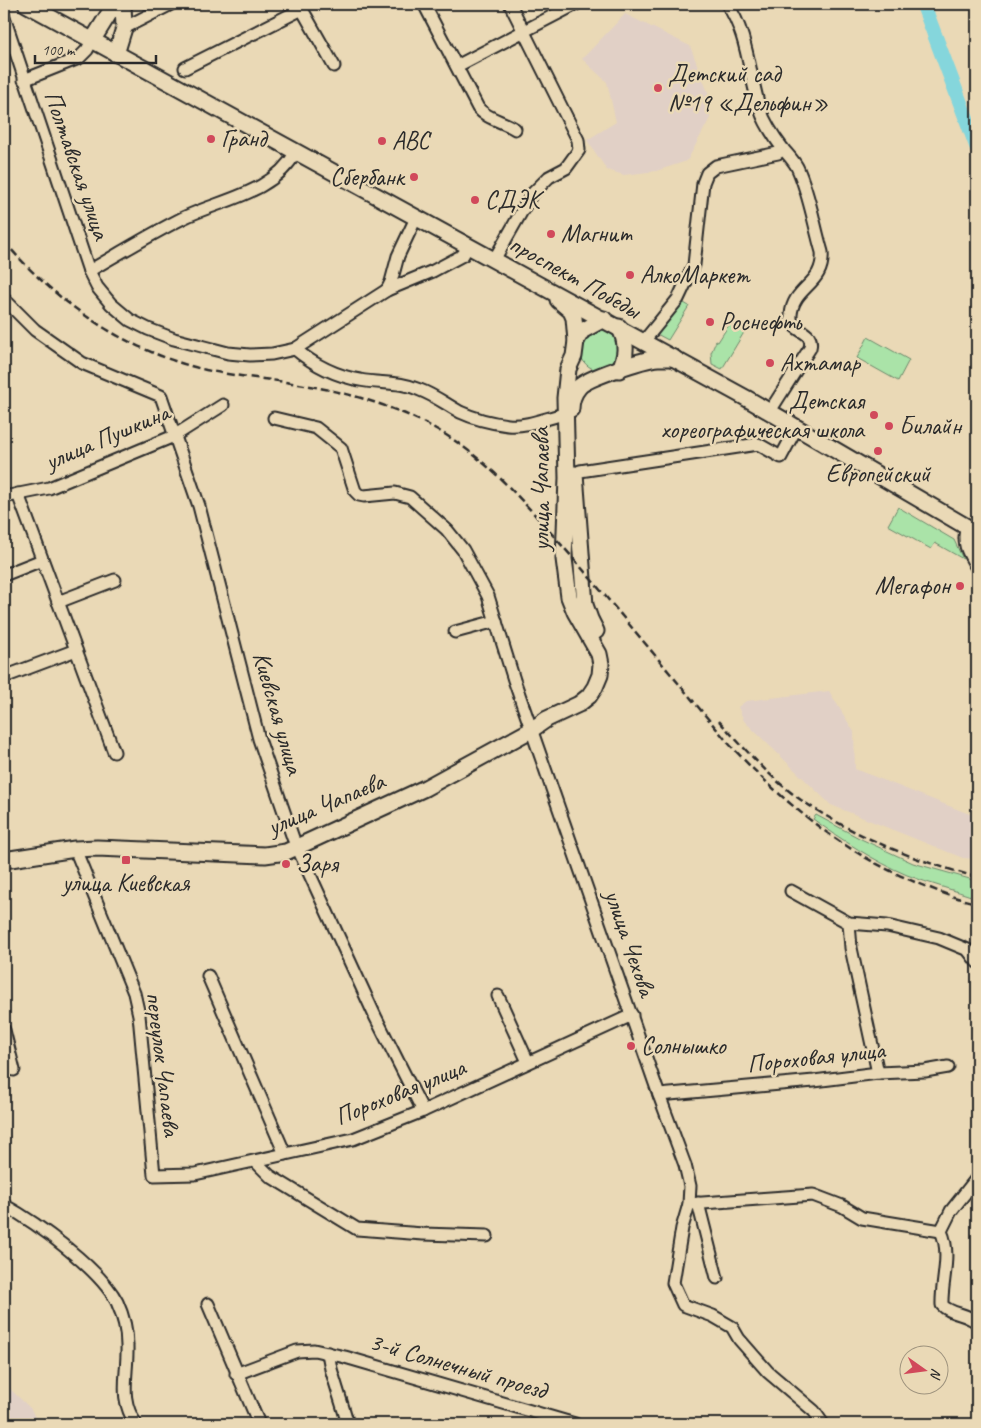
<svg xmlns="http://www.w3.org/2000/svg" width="981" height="1428" font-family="Caveat,sans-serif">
  <rect width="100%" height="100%" fill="#ead9b6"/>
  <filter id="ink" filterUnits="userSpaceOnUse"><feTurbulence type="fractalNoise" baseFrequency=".02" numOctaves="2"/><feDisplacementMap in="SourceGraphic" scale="10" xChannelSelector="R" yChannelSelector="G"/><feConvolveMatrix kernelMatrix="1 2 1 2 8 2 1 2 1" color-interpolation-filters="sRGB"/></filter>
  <g filter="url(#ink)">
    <g fill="#e1d0c6">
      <polygon points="625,14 690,46 709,95 710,118 687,161 656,171 624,175 607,170 587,140 616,122 607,82 582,59"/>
      <polygon points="829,691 854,732 855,769 977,817 977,859 963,858 831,805 744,721 738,707 746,701"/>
      <polygon points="4,1383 31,1409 38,1424 4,1424"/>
    </g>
    <g fill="#aae3a8" stroke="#6a876a">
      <polygon points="679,300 689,306 668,340 653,332"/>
      <polygon points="732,320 746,329 722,369 712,364 711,353 716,341 718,342"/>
      <circle cx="600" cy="350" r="20"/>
      <polygon points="868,337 909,360 898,381 857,358"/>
      <polygon points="898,507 954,540 963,559 935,543 931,549 888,525"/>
      <path d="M816,815L861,839L913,863L977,881V898C954,890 930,884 907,875C874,861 842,840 813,819Z"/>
    </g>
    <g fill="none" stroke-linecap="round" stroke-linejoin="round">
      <polyline stroke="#85d6dc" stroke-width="15" points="923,4 977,147"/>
      <g stroke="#2b2b2b" stroke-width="15">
        <g id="minor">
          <polyline points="299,4 334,66"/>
          <path d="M424,4L478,108C487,119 503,121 515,129"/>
          <path d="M727,4C748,34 749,75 760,109C765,124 774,137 783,149C788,155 793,160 797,167C809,192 814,225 822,252C825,285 793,286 791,315C789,334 815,328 810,348L770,411"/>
          <polyline points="4,17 89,271 97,287 111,304 130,320 148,329 174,339 228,353 250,355 272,354 295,349 387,290 433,271 463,255 468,246"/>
          <polyline points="124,28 171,4"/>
          <polyline points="457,66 576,4"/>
          <polyline points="185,68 302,9"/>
          <polyline points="24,80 79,58 87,50 92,41"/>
          <polyline points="494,260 531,195 549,177 566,168 579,150 578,140 510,4"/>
          <path d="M89,271C120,253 151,234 183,218C223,199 272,194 296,152"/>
          <polyline points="387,290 391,282 398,256 416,218"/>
          <polyline points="4,299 35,330 82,363 161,396 199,506 259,739 293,838 375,1016 423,1111"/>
          <polyline points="644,341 678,299 694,265 703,183 707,173 716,166 778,153 783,149"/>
          <path d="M295,349C313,364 336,376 360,380C381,384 400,381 420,390C434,395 447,405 460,412C475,419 492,423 508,425C526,427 547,418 564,414"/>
          <polyline points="274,418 316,428 341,448 355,491 359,495 364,496 395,493 410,497 447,530 463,550 488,596 514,680 659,1095 685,1165 690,1186 689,1204 682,1228 673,1283 683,1305 713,1316 732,1327 739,1339 768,1372 814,1411 823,1424"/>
          <polyline points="580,471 758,444 781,457 797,427"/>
          <polyline points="18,494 114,752"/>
          <polyline points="4,497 49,488 174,436 223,405"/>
          <path d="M967,527C961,543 969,554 977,568"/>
          <polyline points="4,575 42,560"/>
          <polyline points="58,602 115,580"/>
          <polyline points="455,632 496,621"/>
          <polyline points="4,677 76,650"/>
          <polyline points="75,849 134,993 139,1015 154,1175 195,1174 353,1139 423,1111 632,1015"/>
          <polyline points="791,891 849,923 887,926 939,938 968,950 977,962"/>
          <polyline points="849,923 851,948 878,1073"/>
          <polyline points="208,976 285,1154"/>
          <polyline points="498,996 528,1062"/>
          <polyline points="4,1030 14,1070"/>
          <polyline points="659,1095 814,1081 878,1073 925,1071 948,1067"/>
          <polyline points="255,1161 270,1176 357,1229 423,1234 487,1236"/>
          <path d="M977,1178L951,1211L941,1231C952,1255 941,1281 942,1305C951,1315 968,1313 977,1323"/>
          <polyline points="698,1203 717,1278"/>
          <polyline points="689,1204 813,1195 842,1206 862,1218 941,1231"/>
          <path d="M4,1205C37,1223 100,1269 117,1302C123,1315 127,1332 127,1346C128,1376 118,1398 136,1424"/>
          <polyline points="208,1304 259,1424"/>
          <polyline points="328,1353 331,1369 348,1424"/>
          <polyline points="236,1374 297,1351 314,1350 345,1357 575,1424"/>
        </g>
      </g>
      <g stroke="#2b2b2b" stroke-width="19">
        <g id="major">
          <polyline points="26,4 746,398 967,527 977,531"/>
          <polyline points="92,41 115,4"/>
          <polyline points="116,54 124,28 123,4"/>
          <path d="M619,327C627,341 627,356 619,370"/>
          <polyline points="576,341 582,331 604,319"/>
          <path d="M571,409C571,400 573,394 579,387C587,378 644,359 658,358C663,358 669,358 674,358"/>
          <polyline points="575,474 585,605 590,619 596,631"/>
          <polyline points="4,860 75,849 97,848 265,855 286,852 425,788 531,730 547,719 579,704 589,696 595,687 600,675 601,664 599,654 575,612 569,597 564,559 567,478 565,398 568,369 574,356 576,341 574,318 571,311 558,300"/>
        </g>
      </g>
      <use href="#minor" stroke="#ead9b6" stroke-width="11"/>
      <use href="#major" stroke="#ead9b6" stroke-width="15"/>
      <g stroke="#2b2b2b" stroke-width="2.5" stroke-dasharray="8 4" stroke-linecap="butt">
        <path d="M4,241C57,304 126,351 206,370C244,378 282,380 320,388C360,396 400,409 436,429C492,461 531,511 573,558C626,620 678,683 730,745C789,808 848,857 930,888C945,894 961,900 977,903"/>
        <path d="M719,721C744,748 770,778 801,800C854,836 915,861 977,877"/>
      </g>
    </g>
  </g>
  <g fill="#d1495b" stroke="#ead9b6" stroke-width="2">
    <circle cx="658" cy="88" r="5"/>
    <circle cx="211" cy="139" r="5"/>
    <circle cx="382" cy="141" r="5"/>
    <circle cx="414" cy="177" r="5"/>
    <circle cx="475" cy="200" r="5"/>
    <circle cx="551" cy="234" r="5"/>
    <circle cx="630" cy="275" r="5"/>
    <circle cx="710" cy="322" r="5"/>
    <circle cx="770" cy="363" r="5"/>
    <circle cx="874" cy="415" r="5"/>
    <circle cx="889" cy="426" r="5"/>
    <circle cx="878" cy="451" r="5"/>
    <circle cx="960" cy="586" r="5"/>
    <rect x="121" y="855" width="10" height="10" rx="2.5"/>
    <circle cx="286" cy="864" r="5"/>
    <circle cx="631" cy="1046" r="5"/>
  </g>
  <g text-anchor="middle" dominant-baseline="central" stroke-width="5" stroke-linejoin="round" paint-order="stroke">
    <g font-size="25" fill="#2b2b2b" stroke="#ead9b6" text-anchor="start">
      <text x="668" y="74">Детский сад<tspan x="668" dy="29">№19 «Дельфин»</tspan></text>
      <text x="221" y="139">Гранд</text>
      <text x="392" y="141">ABC</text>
      <text x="404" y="177" text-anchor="end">Сбербанк</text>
      <text x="485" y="200">СДЭК</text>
      <text x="561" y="234">Магнит</text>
      <text x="640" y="275">АлкоМаркет</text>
      <text x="720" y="322">Роснефть</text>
      <text x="780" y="363">Ахтамар</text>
      <text x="864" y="401" text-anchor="end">Детская<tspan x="864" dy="29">хореографическая школа</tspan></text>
      <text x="899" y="426">Билайн</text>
      <text x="878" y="474" text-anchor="middle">Европейский</text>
      <text x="950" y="586" text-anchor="end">Мегафон</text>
      <text x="296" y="864">Заря</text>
      <text x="126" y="883" text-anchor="middle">улица Киевская</text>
      <text x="641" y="1046">Солнышко</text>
    </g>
    <g font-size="25" fill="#2b2b2b" stroke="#ead9b6">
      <text transform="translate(77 165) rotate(71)">Полтавская улица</text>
      <text transform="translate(575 277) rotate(29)">проспект Победы</text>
      <text transform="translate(107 437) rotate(-23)">улица Пушкина</text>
      <text transform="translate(541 489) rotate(-90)">улица Чапаева</text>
      <text transform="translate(278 713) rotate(74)">Киевская улица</text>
      <text transform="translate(326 804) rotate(-23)">улица Чапаева</text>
      <text transform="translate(630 943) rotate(71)">улица Чехова</text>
      <text transform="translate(816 1057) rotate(-6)">Пороховая улица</text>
      <text transform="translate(163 1064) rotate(83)">переулок Чапаева</text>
      <text transform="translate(400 1092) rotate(-22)">Пороховая улица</text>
      <text transform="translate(458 1366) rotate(16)">3-й Солнечный проезд</text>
    </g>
  </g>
  <rect width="981" height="1428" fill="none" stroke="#ead9b6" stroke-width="20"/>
  <rect x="10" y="10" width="961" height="1408" fill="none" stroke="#2b2b2b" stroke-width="2" filter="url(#ink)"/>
  <g transform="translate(924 1370) rotate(104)"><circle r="24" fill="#ead9b6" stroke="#9e937e"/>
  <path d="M0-4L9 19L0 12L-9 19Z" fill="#d1495b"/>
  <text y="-8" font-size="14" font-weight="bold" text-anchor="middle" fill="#2b2b2b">N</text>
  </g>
  <path d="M35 55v8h121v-8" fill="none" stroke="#2b2b2b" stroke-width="2.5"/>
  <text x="42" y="55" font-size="15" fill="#2b2b2b" stroke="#ead9b6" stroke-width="4" paint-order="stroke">100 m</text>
</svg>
